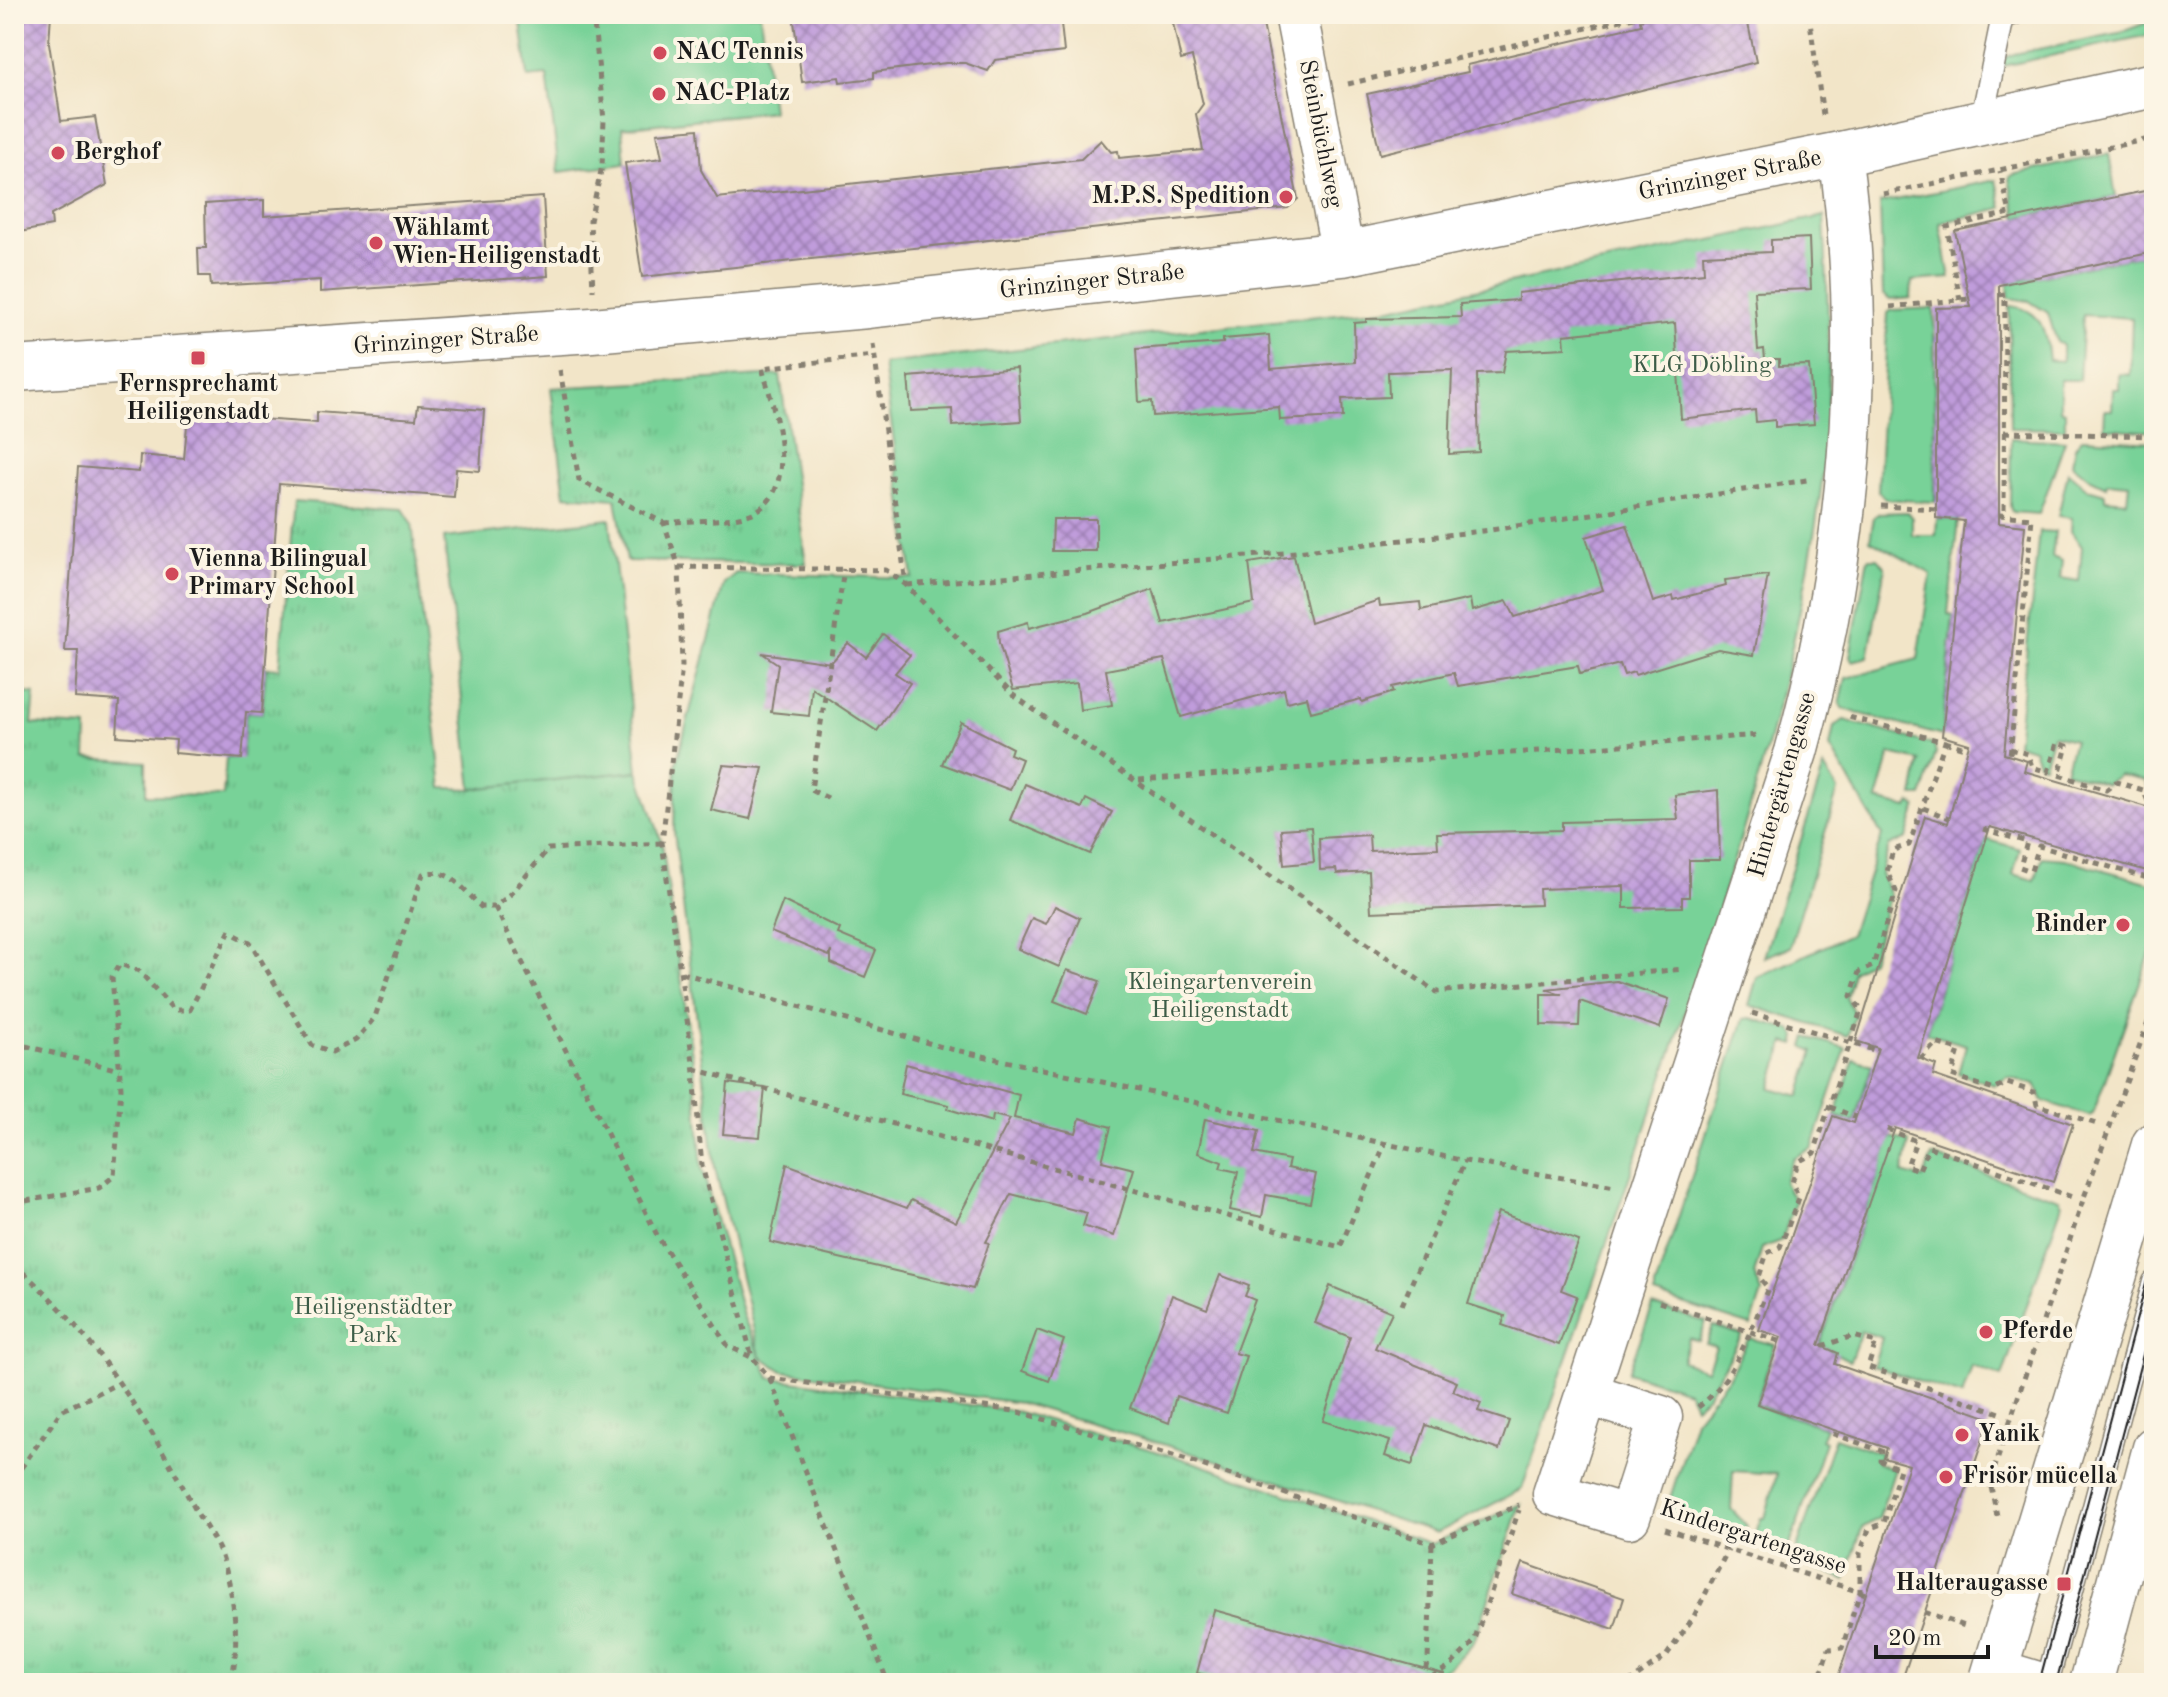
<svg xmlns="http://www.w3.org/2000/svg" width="2168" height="1697" font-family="'Old Standard TT',serif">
  <defs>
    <pattern id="park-tufts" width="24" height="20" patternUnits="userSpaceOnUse" patternTransform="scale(2)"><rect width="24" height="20" fill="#78d298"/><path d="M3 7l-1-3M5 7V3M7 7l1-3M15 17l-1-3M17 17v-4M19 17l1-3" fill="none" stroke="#67b482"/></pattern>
    <pattern id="building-cross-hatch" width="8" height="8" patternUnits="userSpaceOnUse" patternTransform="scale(2)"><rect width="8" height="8" fill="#c09cdb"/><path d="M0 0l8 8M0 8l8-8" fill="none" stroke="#9b7eb1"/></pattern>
  </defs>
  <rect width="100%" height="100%" fill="#fcf5e5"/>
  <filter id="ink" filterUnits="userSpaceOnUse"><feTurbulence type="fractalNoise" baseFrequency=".0125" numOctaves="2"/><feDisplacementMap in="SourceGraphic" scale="16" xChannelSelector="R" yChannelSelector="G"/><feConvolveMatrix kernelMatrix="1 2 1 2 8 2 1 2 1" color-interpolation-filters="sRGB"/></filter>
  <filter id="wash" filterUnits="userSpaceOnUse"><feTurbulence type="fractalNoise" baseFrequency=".006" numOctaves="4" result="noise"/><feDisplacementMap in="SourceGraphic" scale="32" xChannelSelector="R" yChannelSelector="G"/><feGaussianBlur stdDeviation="1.8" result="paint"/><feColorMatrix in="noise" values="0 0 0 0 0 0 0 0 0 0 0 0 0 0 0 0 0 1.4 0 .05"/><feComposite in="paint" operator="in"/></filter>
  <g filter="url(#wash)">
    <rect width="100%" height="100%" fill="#f2e5c8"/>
    <g fill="#78d298" stroke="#4a775a" stroke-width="2">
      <polygon points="520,14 760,14 772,111 622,128 625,163 559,172 547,75 528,77"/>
      <polygon points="2154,20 2154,34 2003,66 2004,58 2014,54 2119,33"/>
      <polygon points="2109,154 2116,197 2017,218 2009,179 2012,175"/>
      <polygon points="1996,180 2002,208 1940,223 1950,278 1912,281 1911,298 1890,300 1883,294 1880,203"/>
      <path d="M1824,216C1828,304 1833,393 1822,481C1799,659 1745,830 1689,1000C1635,1163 1578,1326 1522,1489L1437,1533L1166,1445L1020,1403L783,1371L760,1356L715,1168L674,831L676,764L724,583L736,573L913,578L883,364L1391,308Z"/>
      <path d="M2154,252V432L2104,428L2105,410H2112L2113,389H2119V374L2130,375L2132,318L2083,315L2079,380H2060V410L2065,411V429L2010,428L2009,306C2042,308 2046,332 2049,360L2062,361V344L2057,343L2048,313L2029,301L2009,298L2008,283Z"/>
      <polygon points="1934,308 1935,502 1885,499 1878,491 1888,313 1892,310"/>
      <polygon points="2011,438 2065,441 2039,514 2012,512 2010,507"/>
      <polygon points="2082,438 2154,442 2154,797 2145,781 2119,775 2106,784 2065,771 2074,740 2053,735 2044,765 2038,762 2033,749 2017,744 2039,531 2055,532 2052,557 2062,561 2060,578 2079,581 2082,547 2071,531 2072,518 2058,516 2068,472 2088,489 2105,494 2105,499 2127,501 2129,484 2107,482 2106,486 2089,478 2072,464 2075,447"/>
      <polygon points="1907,512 1912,518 1912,535 1936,535 1937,518 1958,520 1948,614 1953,616 1942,736 1843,709 1840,704 1846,678 1918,659 1931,574 1870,540 1874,517 1879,513"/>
      <polygon points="610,519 638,771 472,789 444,538"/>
      <polygon points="1868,558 1877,558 1885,567 1868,657 1852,661 1850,656"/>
      <polygon points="1844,720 1934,745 1936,753 1922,796 1913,796 1920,761 1890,754 1877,800 1908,808 1911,803 1917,807 1907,838 1889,846 1881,874 1890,894 1871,960 1853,971 1846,998 1855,1015 1848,1036 1749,1005 1757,977 1850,935 1882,835 1830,747 1834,726"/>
      <polygon points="1824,767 1838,790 1790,947 1764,957"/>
      <polygon points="1986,839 2020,849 2013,874 2035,880 2042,857 2065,859 2154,884 2154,942 2093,1114 2089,1116 2043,1101 2036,1085 2008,1077 1994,1085 1958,1073 1966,1045 1926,1033"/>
      <polygon points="1750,1018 1792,1030 1797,1037 1795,1045 1785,1042 1771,1088 1800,1096 1814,1051 1804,1047 1807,1037 1846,1048 1812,1148 1793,1158 1784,1182 1795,1202 1782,1240 1762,1248 1754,1275 1762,1293 1751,1326 1655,1295 1655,1288 1744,1019"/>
      <polygon points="1854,1059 1872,1065 1854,1122 1835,1116"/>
      <polygon points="1891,1137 1909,1142 1903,1173 1923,1179 1932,1156 2059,1199 2062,1204 2002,1377 1972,1366 1962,1396 1873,1366 1882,1338 1861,1331 1850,1361 1820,1345"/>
      <polygon points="1653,1306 1706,1322 1699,1341 1689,1338 1682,1361 1707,1370 1716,1347 1706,1344 1713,1326 1742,1335 1707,1396 1695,1406 1688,1391 1628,1372"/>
      <polygon points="1749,1338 1775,1345 1756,1405 1826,1428 1821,1440 1825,1442 1786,1557 1752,1544 1761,1518 1765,1518 1777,1474 1733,1471 1731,1509 1747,1526 1740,1541 1665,1514 1695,1420 1728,1378"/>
      <polygon points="1835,1437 1881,1453 1877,1463 1895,1469 1879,1518 1862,1528 1845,1580 1793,1560"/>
    </g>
    <g fill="url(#park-tufts)" stroke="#4a775a" stroke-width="2">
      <polygon points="780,375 806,564 627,561 616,499 565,495 551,388"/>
      <polygon points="294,501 403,509 412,523 442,788 472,789 638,771 662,843 694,1069 702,1168 743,1316 770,1378 1015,1411 1187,1460 1432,1544 1521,1504 1474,1642 1450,1666 1421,1683 14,1683 14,692 35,694 32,724 87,727 86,758 146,762 146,795 223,796 226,758 242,758 246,712 262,713 266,667 280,668"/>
    </g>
    <g id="blocks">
      <g fill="url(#building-cross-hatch)">
        <polygon points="14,14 51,14 49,43 61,121 95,117 107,185 51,215 52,226 14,233"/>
        <polygon points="793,14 1060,14 1064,52 995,60 988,71 965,63 946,63 874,72 874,78 840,82 839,77 802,82"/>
        <polygon points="1171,14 1261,14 1298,199 1288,208 642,277 625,163 662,158 657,133 698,129 701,170 717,198 1081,159 1101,140 1111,152 1118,151 1119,158 1203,150 1196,114 1203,104 1192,57 1181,60"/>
        <polygon points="1666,14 1746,14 1756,62 1380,154 1367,94 1468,72 1467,65 1641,25 1640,20"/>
        <polygon points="2154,189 2154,252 1999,285 1999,523 2025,526 2004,754 2027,761 2024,771 2154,809 2154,873 1990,827 1918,1058 1936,1065 1933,1075 2073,1124 2053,1182 1895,1128 1819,1345 1838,1353 1835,1364 1990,1418 1901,1683 1836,1683 1909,1465 1884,1458 1887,1448 1757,1404 1781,1337 1759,1330 1833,1116 1854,1123 1878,1048 1856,1041 1925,816 1948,823 1969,744 1942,736 1964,521 1936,518 1936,308 1971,307 1955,231"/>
        <polygon points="543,197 548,276 320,292 320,280 211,286 210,276 199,276 198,248 206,248 205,204 264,200 264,216"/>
        <polygon points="1809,238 1811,289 1754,291 1758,350 1764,349 1765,359 1779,359 1779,366 1809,365 1814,424 1775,427 1775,420 1756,422 1755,410 1681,419 1675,323 1564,335 1565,348 1506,351 1502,373 1477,374 1479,452 1449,454 1452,370 1388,372 1389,397 1342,399 1343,417 1280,420 1279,407 1153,416 1152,401 1139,402 1136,349 1223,343 1223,339 1269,335 1271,369 1355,362 1354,323 1366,322 1366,319 1461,317 1460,304 1518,300 1518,293 1704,273 1703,255 1771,252 1771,240"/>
        <polygon points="1017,368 1021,421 953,426 952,409 911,411 908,377"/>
        <polygon points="418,405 484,410 480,471 456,469 454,497 279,484 262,713 246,712 242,759 175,753 176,740 117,736 119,701 75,698 78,651 65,651 78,467 139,472 140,455 184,459 188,414 317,423 317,412 416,419"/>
        <polygon points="1053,519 1096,519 1096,551 1052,551"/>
        <polygon points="1627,525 1653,602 1673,596 1674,600 1726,586 1725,580 1768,575 1754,655 1718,649 1635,675 1634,672 1624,675 1620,664 1580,674 1578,666 1458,686 1454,673 1392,687 1394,692 1362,702 1361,699 1311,712 1307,697 1287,702 1284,689 1181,717 1164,659 1106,670 1112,705 1080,710 1077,683 1013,690 999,643 998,631 1028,622 1029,628 1088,613 1153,589 1163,623 1254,603 1249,563 1294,556 1310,623 1379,600 1380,606 1420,602 1421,610 1470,599 1472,611 1507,601 1515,617 1603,590 1586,537"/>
        <polygon points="883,634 910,655 895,673 910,683 877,731 812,688 809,716 771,712 778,664 762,653 831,663 848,643 866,657"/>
        <polygon points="961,722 1012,748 1010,754 1022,759 1010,790 942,764"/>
        <polygon points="723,765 763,768 750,819 711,810"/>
        <polygon points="1025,784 1082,808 1086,799 1112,812 1090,854 1010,820"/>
        <polygon points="1718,790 1720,860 1689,860 1689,897 1682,897 1682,907 1624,908 1624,886 1539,889 1540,905 1371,912 1369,872 1337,874 1336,869 1320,870 1319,838 1369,835 1370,851 1438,848 1437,833 1562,830 1562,822 1678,819 1675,795"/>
        <polygon points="1311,827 1314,862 1284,865 1281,829"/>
        <polygon points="783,901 840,929 838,934 876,950 865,977 831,963 831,951 829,956 771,932"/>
        <polygon points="1055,906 1080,918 1059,967 1018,949 1032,918 1046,924"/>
        <polygon points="1067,970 1100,981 1087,1014 1054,1001"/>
        <polygon points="1617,981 1669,999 1660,1028 1580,1001 1579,1026 1541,1025 1541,994 1562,994 1546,989"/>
        <polygon points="906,1064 1019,1095 1014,1118 1076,1133 1080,1118 1111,1127 1102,1161 1134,1169 1114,1236 1083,1226 1087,1213 1011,1194 986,1242 989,1243 973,1289 770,1242 787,1164 907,1208 911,1200 956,1222 1010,1119 993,1115 992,1122 948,1109 949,1105 900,1094"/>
        <polygon points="728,1083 765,1088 760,1137 723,1134"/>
        <polygon points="1205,1119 1259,1131 1254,1153 1289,1160 1287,1168 1316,1174 1310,1203 1266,1195 1262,1217 1230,1210 1238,1172 1220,1168 1222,1162 1198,1153"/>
        <polygon points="1498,1212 1579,1241 1561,1290 1577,1296 1559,1345 1502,1325 1505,1316 1468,1304"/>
        <polygon points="1220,1275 1249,1286 1245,1296 1255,1300 1235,1353 1246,1356 1227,1413 1176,1396 1169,1423 1130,1408 1172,1295 1207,1309"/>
        <polygon points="1330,1286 1392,1312 1375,1348 1457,1382 1453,1391 1481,1403 1478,1411 1509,1421 1499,1450 1426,1425 1412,1465 1385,1456 1390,1441 1323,1421 1350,1337 1315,1323"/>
        <polygon points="1037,1330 1064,1340 1049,1381 1022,1371"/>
        <polygon points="1523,1563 1624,1598 1614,1629 1512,1594"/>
        <polygon points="1214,1610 1444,1674 1443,1683 1235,1683 1197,1673"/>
      </g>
    </g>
  </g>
  <g filter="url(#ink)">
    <use href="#blocks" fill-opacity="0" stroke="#878072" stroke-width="2"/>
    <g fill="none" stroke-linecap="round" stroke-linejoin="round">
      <g stroke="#878072" stroke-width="25">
        <g id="service">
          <polyline points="1981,124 2003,16 2013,14"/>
          <polyline points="2047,1683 2154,1282"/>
        </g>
      </g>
      <g stroke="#878072" stroke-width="45">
        <g id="minor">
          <polyline points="1296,14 1343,254"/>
          <path d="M1588,1394L1661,1417L1629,1517L1554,1494L1796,752C1850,558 1868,353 1840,154"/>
          <polyline points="1995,1670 2038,1683"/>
          <polyline points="2091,1683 2154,1448"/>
        </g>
      </g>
      <g stroke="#878072" stroke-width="47">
        <polyline id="tertiary" points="14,369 592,330 868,306 1343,254 1840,154 2154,85"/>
      </g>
      <g stroke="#878072" stroke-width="47">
        <polyline id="secondary" points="1991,1683 2154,1145"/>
      </g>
      <g stroke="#878072" stroke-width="5" stroke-dasharray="6 6" stroke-linecap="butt">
        <polyline points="593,14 604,120 602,166 590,221 593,291"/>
        <polyline points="1590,14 1593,26"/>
        <polyline points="1809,14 1823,116"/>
        <polyline points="1348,84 1647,14"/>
        <polyline points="1883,194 2154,138"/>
        <polyline points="1999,295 2005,294 2004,516"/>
        <polyline points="1960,300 1947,227 2010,213 2000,171"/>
        <polyline points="1890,307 1968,299"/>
        <polyline points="873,344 906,584"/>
        <polyline points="560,370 579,480 664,523 679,567 682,666 662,843 693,1062 702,1166 752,1357 770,1378 1015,1411 1187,1460 1432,1544 1519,1505"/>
        <polyline points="2004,432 2154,436"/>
        <polyline points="1881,506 1936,509"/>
        <polyline points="1999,515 2032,518 2010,756"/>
        <path d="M664,523C688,520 729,522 750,514C803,493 774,408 762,368L874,356"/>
        <polyline points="679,567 886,570 906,585 1013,695 1436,992 1684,969"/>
        <polyline points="907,585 1296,552 1491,530 1807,480"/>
        <polyline points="1945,742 1968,749"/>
        <polyline points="2010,749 2028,754 2032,767 2048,772 2057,743 2067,746 2059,775 2106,790 2116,782 2143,790 2148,801 2154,803"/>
        <polyline points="1139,780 1759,735"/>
        <polyline points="828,798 811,790 844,569"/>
        <polyline points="1923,808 1949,818"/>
        <polyline points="1983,829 2027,842 2020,867 2031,871 2039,846 2154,880"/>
        <polyline points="495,907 658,1237 728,1346 751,1357"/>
        <polyline points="682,973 946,1048 1465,1161 1615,1187"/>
        <polyline points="1752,1013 1877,1051"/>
        <polyline points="14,1043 119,1070"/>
        <polyline points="1921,1059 1936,1043 1959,1050 1952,1075 1994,1090 2007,1083 2034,1092 2037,1105 2097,1124"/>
        <polyline points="694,1069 1340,1247 1385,1144"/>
        <polyline points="1830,1107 1856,1117"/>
        <polyline points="1887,1129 1916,1141 1907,1166 1919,1170 1929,1147 2072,1197"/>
        <path d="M14,1203L99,1188L114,1176L121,1088L112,977L120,964L139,971L174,1010H190L229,932L250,942L312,1045L332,1052L356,1040L375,1017L423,874C449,866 464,890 481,907H495L512,893L548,849L662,843"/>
        <path d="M14,1265C91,1328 148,1422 195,1509C204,1526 219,1544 224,1563C235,1602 240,1644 231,1683"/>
        <polyline points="1659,1302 1779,1341"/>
        <polyline points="1402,1305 1465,1161"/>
        <polyline points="1822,1346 1853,1336 1876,1342 1868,1367 2000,1413"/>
        <polyline points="770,1379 888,1683"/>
        <path d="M1698,1407C1734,1382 1752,1327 1768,1288L1759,1277L1767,1253L1780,1247L1799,1198L1792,1183L1798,1162L1814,1153L1861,1010L1851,996L1859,972L1873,966L1896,891L1887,872L1893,850L1909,845L1945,742L1845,716"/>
        <polyline points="14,1478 61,1411 117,1384"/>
        <polyline points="1997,1516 1990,1482 2083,1200 2154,1006"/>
        <polyline points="1665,1529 1866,1594"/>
        <polyline points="1432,1544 1428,1660 1422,1681 1433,1683"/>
        <polyline points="1924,1612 1965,1626"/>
        <polyline points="1421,1683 1450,1666 1474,1642 1519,1510"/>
        <polyline points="1628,1683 1666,1656 1693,1618 1728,1550"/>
        <polyline points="1829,1683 1821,1673 1829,1649 1842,1648 1860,1592 1860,1553 1869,1529 1884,1523 1900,1469 1881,1461 1882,1451 1831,1433"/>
      </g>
      <use href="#service" stroke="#fff" stroke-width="22"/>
      <use href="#minor" stroke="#fff" stroke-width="42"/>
      <use href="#tertiary" stroke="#fff" stroke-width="44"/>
      <use href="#secondary" stroke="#fff" stroke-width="44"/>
      <g stroke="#1c1c1c" stroke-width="2">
        <polyline points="2039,1683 2154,1254"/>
        <polyline points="2056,1683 2154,1313"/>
      </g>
    </g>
  </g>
  <g fill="#d1495b" stroke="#fcf5e5" stroke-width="3">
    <circle cx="660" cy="53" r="8"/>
    <circle cx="659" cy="94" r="8"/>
    <circle cx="58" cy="153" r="8"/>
    <circle cx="1286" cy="197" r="8"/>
    <circle cx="376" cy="243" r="8"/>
    <rect x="190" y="350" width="16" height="16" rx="4"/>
    <circle cx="172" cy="574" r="8"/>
    <circle cx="2123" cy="925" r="8"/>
    <circle cx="1986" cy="1332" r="8"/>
    <circle cx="1962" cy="1435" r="8"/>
    <circle cx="1946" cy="1477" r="8"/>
    <rect x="2056" y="1576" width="16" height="16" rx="4"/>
  </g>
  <g text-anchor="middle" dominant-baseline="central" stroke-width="8" stroke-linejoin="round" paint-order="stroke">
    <g font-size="24" font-weight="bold" fill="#1c1c1c" stroke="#fcf5e5" text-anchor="start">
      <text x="676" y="53">NAC Tennis</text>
      <text x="675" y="94">NAC-Platz</text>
      <text x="74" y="153">Berghof</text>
      <text x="1270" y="197" text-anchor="end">M.P.S. Spedition</text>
      <text x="392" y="229">Wählamt<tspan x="392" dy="28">Wien-Heiligenstadt</tspan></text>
      <text x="198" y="385" text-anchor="middle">Fernsprechamt<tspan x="198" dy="28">Heiligenstadt</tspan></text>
      <text x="188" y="560">Vienna Bilingual<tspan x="188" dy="28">Primary School</tspan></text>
      <text x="2107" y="925" text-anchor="end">Rinder</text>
      <text x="2002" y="1332">Pferde</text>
      <text x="1978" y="1435">Yanik</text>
      <text x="1962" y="1477">Frisör mücella</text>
      <text x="2048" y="1584" text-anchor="end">Halteraugasse</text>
    </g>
    <g font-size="24" fill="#1c1c1c" stroke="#fcf5e5">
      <text transform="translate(1320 134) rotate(79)">Steinbüchlweg</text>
      <text transform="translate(1730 176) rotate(-11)">Grinzinger Straße</text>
      <text transform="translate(1092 282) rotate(-6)">Grinzinger Straße</text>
      <text transform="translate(446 341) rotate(-4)">Grinzinger Straße</text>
      <text transform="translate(1783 785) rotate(-74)">Hintergärtengasse</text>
      <text transform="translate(1753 1538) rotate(18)">Kindergartengasse</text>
    </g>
    <g font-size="24" fill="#3c5c47" stroke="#fcf5e5">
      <text x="1702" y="366">KLG Döbling</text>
      <text x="1220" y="983">Kleingartenverein<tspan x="1220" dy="28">Heiligenstadt</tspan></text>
      <text x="373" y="1308">Heiligenstädter<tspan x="373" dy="28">Park</tspan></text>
    </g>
  </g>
  <rect width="2168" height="1697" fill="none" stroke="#fcf5e5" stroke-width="48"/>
  <path d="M1876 1645v12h112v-12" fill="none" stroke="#1c1c1c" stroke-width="4"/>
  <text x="1888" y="1645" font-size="24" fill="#1c1c1c" stroke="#fcf5e5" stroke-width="6" paint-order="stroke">20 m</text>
</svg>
